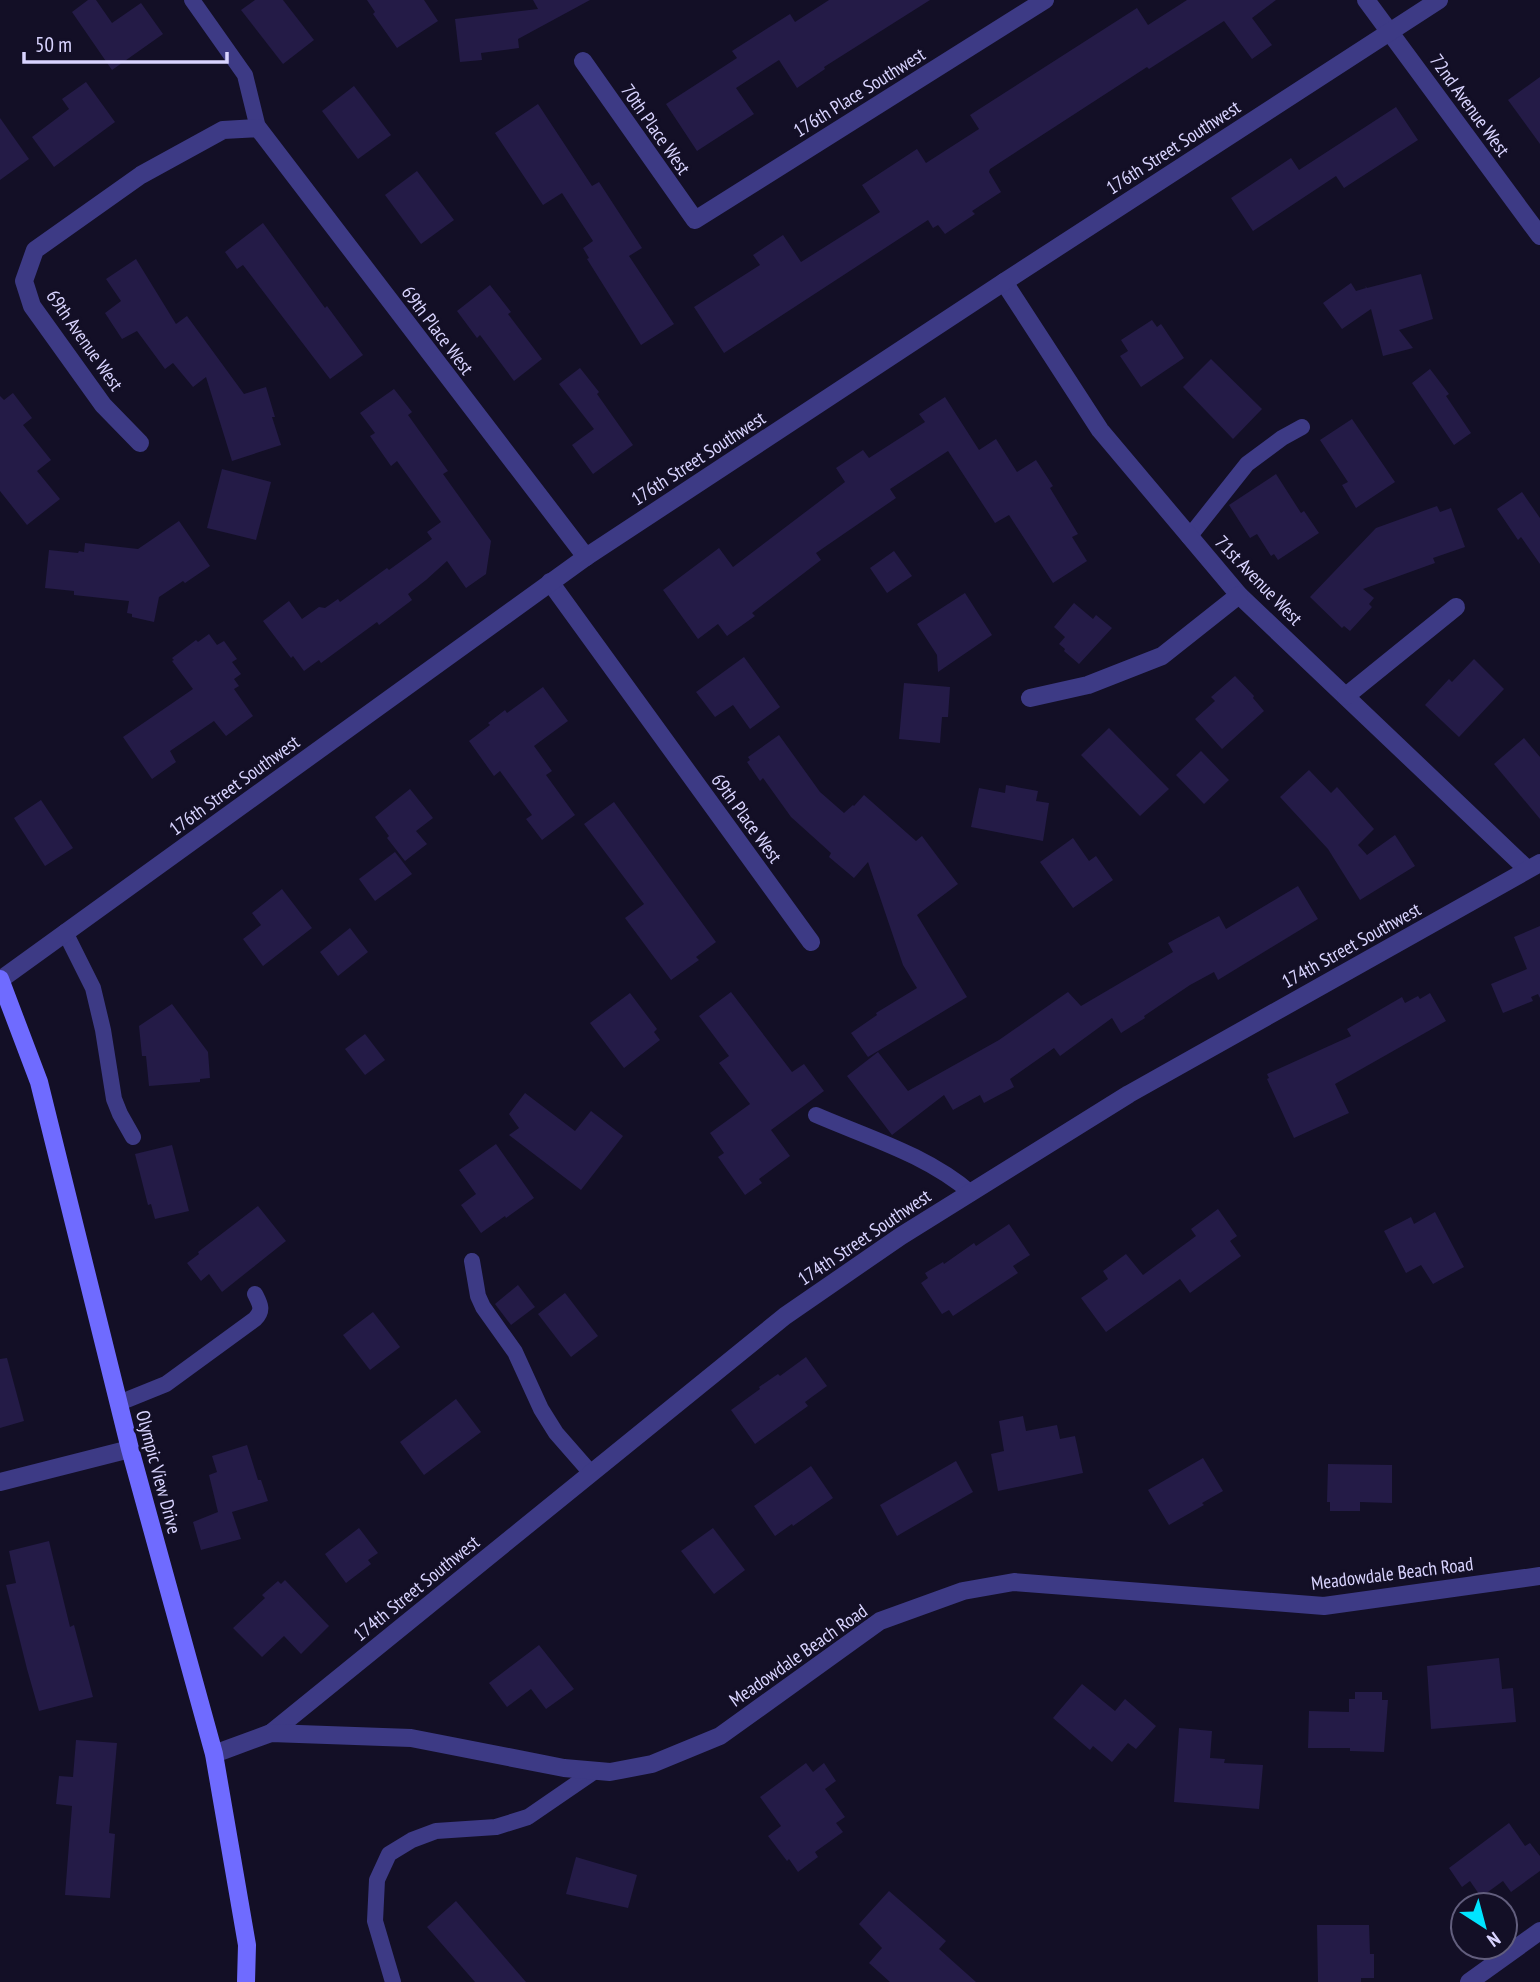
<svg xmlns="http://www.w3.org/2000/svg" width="1540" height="1982" font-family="'PT Sans Narrow',sans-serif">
  <rect width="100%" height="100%" fill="#130f26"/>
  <g fill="#241b47">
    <polygon points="88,0 96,0 112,23 141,3 163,34 112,70 72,12"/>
    <polygon points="255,0 283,0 314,40 283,64 241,10"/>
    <polygon points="367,0 424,0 438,21 397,48 373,14 375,12"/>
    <polygon points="533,0 590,0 518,39 519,48 481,53 482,60 460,62 455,19 538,9"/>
    <polygon points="829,0 930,0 824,67 825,69 797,88 779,60 736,88 754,114 697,151 666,104 737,58 732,51 790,14 795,22"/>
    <polygon points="1187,0 1276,0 1252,18 1272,45 1252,59 1224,21 1149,69 1147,67 990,169 989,172 1001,192 972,211 975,214 945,234 938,225 933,228 928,220 724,353 694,307 760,265 753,255 783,235 801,262 880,212 862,185 917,149 926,163 979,129 970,115 1137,8 1148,25"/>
    <polygon points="1540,77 1540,144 1508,100"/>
    <polygon points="86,82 115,122 54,167 32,137 69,109 62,99"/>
    <polygon points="354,86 391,135 358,159 322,111"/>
    <polygon points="538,104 592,186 599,182 642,248 629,256 674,324 641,345 587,259 589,258 583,248 593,241 562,193 543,205 495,133"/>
    <polygon points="1396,107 1418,140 1344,188 1336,176 1253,231 1231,198 1291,158 1299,170"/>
    <polygon points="0,118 29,159 0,180"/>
    <polygon points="417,171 454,220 421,244 385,195"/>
    <polygon points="263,223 325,308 327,306 363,355 330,379 243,265 237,269 225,252"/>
    <polygon points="136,259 176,324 187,316 244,394 266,387 275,417 272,417 281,445 232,461 206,377 193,387 173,363 165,369 137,331 122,339 105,313 121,301 106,279"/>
    <polygon points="1421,274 1433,319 1399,330 1413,348 1383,356 1371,309 1342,329 1323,303 1351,283 1356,291 1366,288 1365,286 1367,288"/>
    <polygon points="490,285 511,312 508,314 542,359 514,381 480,335 477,338 457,311"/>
    <polygon points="1152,320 1157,327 1161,324 1184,358 1141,387 1120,356 1128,351 1121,340"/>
    <polygon points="1211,359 1262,409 1233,439 1183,387"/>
    <polygon points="580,368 599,392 597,394 633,445 593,474 572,445 594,429 559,384"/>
    <polygon points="1430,369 1449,394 1446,396 1471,433 1454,445 1412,383"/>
    <polygon points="394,389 412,412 408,415 448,471 443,474 491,541 486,574 466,588 447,561 426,580 408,594 412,600 379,625 377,622 321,663 319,660 304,671 293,656 291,658 263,621 289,601 302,619 319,607 325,608 338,599 340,602 387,568 389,570 432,539 427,532 441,522 397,461 391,466 370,436 375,433 360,413"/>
    <polygon points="13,393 32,418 23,425 51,460 37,471 60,499 27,525 0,491 0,396 4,400"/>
    <polygon points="945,397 979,450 996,439 1017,472 1036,460 1053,486 1050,488 1078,534 1072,537 1087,561 1053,583 1009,515 995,523 948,451 890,489 896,498 816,553 821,560 752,613 755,616 727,636 718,624 698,639 663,590 719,548 733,567 845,482 836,468 863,450 869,458 925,422 919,414"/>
    <polygon points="1352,419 1395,482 1356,508 1342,485 1348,482 1320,440"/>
    <polygon points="222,469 271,482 256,540 207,528"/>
    <polygon points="1276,474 1301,513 1304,511 1319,533 1278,560 1274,554 1271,556 1257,534 1250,538 1229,505"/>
    <polygon points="1522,492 1540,518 1540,564 1521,537 1518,540 1497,509"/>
    <polygon points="1437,506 1440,512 1451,508 1465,547 1433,558 1435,563 1363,589 1374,598 1369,604 1372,607 1350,631 1344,626 1342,628 1310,597 1376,528"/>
    <polygon points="179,521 210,566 185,583 183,581 159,597 154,622 132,617 132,614 127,613 129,601 74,595 74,591 45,588 49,550 78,553 79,551 84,552 85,543 138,549"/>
    <polygon points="894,551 912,576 887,593 870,568"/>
    <polygon points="965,593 992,635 938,672 937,655 917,624"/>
    <polygon points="1074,603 1093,619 1096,615 1112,628 1079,664 1064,651 1065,649 1059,644 1065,637 1054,627"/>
    <polygon points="209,634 217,645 224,641 237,659 232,662 241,674 234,679 239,686 234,689 253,716 226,736 214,721 170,751 176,762 152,779 123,737 193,689 172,661 174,660 172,658 196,640 198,642"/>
    <polygon points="744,657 780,707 750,729 733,705 715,717 696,692"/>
    <polygon points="1474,659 1504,689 1459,737 1425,705 1449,679 1452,682"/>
    <polygon points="1235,676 1254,696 1253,698 1264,711 1222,749 1195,719 1215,701 1211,697"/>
    <polygon points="904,683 950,687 948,717 942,717 940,743 899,739"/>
    <polygon points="543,687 568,721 534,746 552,771 546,775 575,815 542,840 526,819 532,815 500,771 494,776 469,741 490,725 488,723 505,710 507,713"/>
    <polygon points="1109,728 1169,789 1140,816 1081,755"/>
    <polygon points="779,735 820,792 844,813 853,805 854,806 864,795 916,841 922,836 958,884 917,915 967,997 868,1057 851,1033 877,1015 876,1013 917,988 903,965 868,862 854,878 829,857 831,853 791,817 763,778 760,781 747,762 750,760 748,757"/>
    <polygon points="1524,738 1540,757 1540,819 1494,764"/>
    <polygon points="1201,751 1229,780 1204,804 1176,775"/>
    <polygon points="1309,770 1331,793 1337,787 1374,829 1358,845 1367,855 1395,835 1415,866 1360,900 1328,849 1280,797"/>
    <polygon points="1006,785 1038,791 1036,801 1049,803 1043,841 971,827 979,788 1005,793"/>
    <polygon points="410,789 433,818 416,831 427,844 405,861 387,838 389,836 375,817"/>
    <polygon points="41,800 73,848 45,866 14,818"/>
    <polygon points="614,802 716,942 696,957 699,960 671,980 625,918 644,904 584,824"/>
    <polygon points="1073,838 1089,861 1096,856 1113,880 1073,908 1040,862"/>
    <polygon points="395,852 412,874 375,901 359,879"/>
    <polygon points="1298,886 1318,919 1218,980 1214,972 1190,985 1144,1016 1145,1018 1121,1033 1112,1018 1060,1056 1054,1048 1010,1079 1014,1087 984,1103 980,1095 953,1110 944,1095 892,1135 847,1076 878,1052 908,1091 999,1040 1068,992 1081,1006 1173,952 1168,943 1219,916 1226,929"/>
    <polygon points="282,889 312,928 263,966 243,939 261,925 252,913"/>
    <polygon points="1540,926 1540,998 1538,994 1531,997 1533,1001 1503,1013 1491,984 1527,969 1514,937"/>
    <polygon points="350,928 368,952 338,976 320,952"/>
    <polygon points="731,992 792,1072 804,1064 824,1091 771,1130 790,1156 759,1179 762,1183 745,1195 718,1157 724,1153 710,1133 750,1104 719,1063 729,1056 699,1016"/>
    <polygon points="630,993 657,1029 654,1032 660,1040 624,1068 590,1023"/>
    <polygon points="1430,993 1446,1021 1335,1084 1349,1113 1294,1138 1267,1079 1269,1078 1267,1074 1351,1036 1347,1029 1402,997 1405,1003 1418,996 1420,999"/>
    <polygon points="172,1004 208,1052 210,1078 200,1079 200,1082 149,1086 146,1056 142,1056 139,1026"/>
    <polygon points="365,1034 385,1060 365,1075 345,1049"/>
    <polygon points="525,1093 575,1131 591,1111 623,1136 581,1190 509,1135 519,1128 509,1114"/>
    <polygon points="496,1144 534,1198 506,1218 505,1216 481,1233 461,1205 476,1194 459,1170"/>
    <polygon points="172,1145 189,1211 155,1219 151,1204 148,1205 135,1154"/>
    <polygon points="258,1206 286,1241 222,1292 209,1274 201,1281 187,1263 199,1254 198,1252"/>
    <polygon points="1218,1209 1237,1236 1230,1241 1241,1256 1190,1293 1180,1279 1106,1332 1081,1298 1108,1279 1103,1271 1126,1254 1143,1275 1196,1236 1191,1229"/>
    <polygon points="1435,1212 1464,1267 1433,1284 1421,1265 1406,1273 1384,1231 1411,1217 1414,1224"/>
    <polygon points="1009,1224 1030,1255 1013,1266 1018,1273 953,1316 949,1310 942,1314 921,1283 928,1278 925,1273 943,1262 944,1264 974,1243 976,1246"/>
    <polygon points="518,1285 535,1307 511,1325 495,1304"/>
    <polygon points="565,1293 598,1336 571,1357 538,1314"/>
    <polygon points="373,1312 400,1347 370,1370 343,1335"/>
    <polygon points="806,1357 827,1386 805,1402 808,1406 755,1444 731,1410 760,1389 759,1387 778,1374 780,1376"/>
    <polygon points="7,1358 24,1421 0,1428 0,1359"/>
    <polygon points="456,1399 481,1432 424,1475 400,1442"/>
    <polygon points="1023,1416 1026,1431 1057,1425 1060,1439 1075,1436 1083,1473 998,1491 991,1454 1004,1451 999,1421"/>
    <polygon points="247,1445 258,1480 261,1480 268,1501 232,1512 241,1539 201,1550 193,1522 218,1512 209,1475 217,1472 212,1456"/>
    <polygon points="1203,1458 1223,1491 1202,1503 1204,1505 1169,1525 1148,1490"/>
    <polygon points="956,1461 973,1492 897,1536 880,1505"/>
    <polygon points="1328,1464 1392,1465 1392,1503 1360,1502 1360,1511 1330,1511 1330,1502 1327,1502"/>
    <polygon points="811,1466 833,1498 793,1526 792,1524 775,1536 754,1506"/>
    <polygon points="359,1528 378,1553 368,1560 371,1564 346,1583 325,1554"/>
    <polygon points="713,1528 745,1570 714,1594 681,1551"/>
    <polygon points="49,1541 70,1627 74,1625 93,1697 39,1711 27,1669 6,1585 16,1583 9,1551"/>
    <polygon points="285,1580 329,1626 301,1654 284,1636 262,1657 233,1628 265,1598 262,1595 278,1581 281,1584"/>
    <polygon points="539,1645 574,1689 546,1709 531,1689 507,1707 489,1683"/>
    <polygon points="1499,1658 1502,1689 1513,1688 1516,1722 1431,1729 1427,1666"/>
    <polygon points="1082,1684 1115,1711 1125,1699 1156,1726 1136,1749 1128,1743 1112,1762 1093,1746 1090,1750 1053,1718"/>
    <polygon points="1355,1692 1382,1692 1382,1700 1388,1700 1384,1752 1350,1751 1350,1748 1308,1748 1309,1711 1349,1712 1349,1699 1355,1699"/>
    <polygon points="1179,1728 1212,1731 1210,1758 1225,1759 1224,1763 1263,1765 1259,1809 1174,1802"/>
    <polygon points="76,1740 117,1743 109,1833 115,1834 110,1898 65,1895 72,1806 56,1804 59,1776 73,1777"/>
    <polygon points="806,1763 813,1772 824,1763 836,1781 825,1789 845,1817 836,1823 843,1832 815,1852 818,1857 798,1872 789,1859 787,1861 768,1836 781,1826 760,1797"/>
    <polygon points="1509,1823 1525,1846 1530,1843 1540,1856 1540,1871 1511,1892 1503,1881 1481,1897 1470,1881 1462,1887 1449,1868"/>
    <polygon points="576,1857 637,1875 628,1908 566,1894"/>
    <polygon points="889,1891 946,1941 939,1949 976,1982 890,1982 869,1963 882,1948 859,1924"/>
    <polygon points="456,1901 526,1982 475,1982 427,1927"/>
    <polygon points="1317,1925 1369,1925 1370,1954 1374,1954 1374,1978 1361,1978 1361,1982 1318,1982"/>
  </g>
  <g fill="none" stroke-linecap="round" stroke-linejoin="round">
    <g stroke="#3d3a85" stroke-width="16">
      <polyline points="192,0 245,75 258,128"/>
      <polyline points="1189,537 1247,464 1282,438 1302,427"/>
      <polyline points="65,932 93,988 103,1030 114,1099 120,1114 133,1137"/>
      <path d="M816,1115C869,1138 927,1155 971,1193"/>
      <polyline points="472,1261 478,1296 483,1307 515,1352 541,1409 556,1433 591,1473"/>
      <path d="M119,1403L166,1384L255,1319C264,1310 260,1304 255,1294"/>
      <polyline points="393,1982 375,1921 377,1880 389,1854 412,1840 436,1831 496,1827 528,1817 595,1771"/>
    </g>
    <g stroke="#3d3a85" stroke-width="18">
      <polyline points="1366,0 1540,236"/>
      <polyline points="583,61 695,220 1045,0"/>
      <polyline points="1004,282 1100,430 1239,595 1527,869"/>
      <polyline points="140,443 103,405 32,306 24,281 35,250 141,175 223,130 258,128 586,557"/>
      <polyline points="550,582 811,942"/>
      <polyline points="1346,696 1456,607"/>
      <polyline points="1030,698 1088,685 1162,656 1239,595"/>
      <polyline points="0,980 586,557 1004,282 1439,0"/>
      <polyline points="0,1482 130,1449"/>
      <polyline points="271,1733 785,1316 901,1236 1129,1094 1540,863"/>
      <polyline points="214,1754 271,1733 411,1738 564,1768 610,1772 652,1764 720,1736 880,1621 963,1591 1014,1582 1324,1606 1540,1576"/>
      <polyline points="1469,1982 1540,1931"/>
    </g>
    <polyline stroke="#6f6bff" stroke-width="18" points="0,979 39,1082 130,1449 214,1754 247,1945 246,1982"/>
  </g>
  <g text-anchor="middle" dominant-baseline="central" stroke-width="6" stroke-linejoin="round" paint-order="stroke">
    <g font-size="19" fill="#d9d4ff" stroke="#130f26">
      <text transform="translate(859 92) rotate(-32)">176th Place Southwest</text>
      <text transform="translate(1470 105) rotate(54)">72nd Avenue West</text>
      <text transform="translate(656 129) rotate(55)">70th Place West</text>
      <text transform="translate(1173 147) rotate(-33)">176th Street Southwest</text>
      <text transform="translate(438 330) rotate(53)">69th Place West</text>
      <text transform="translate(85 340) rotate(55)">69th Avenue West</text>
      <text transform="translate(698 458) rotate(-33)">176th Street Southwest</text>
      <text transform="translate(1259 580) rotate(46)">71st Avenue West</text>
      <text transform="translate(234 785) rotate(-36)">176th Street Southwest</text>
      <text transform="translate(747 818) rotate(54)">69th Place West</text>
      <text transform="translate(1351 945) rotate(-29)">174th Street Southwest</text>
      <text transform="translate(864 1237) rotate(-34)">174th Street Southwest</text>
      <text transform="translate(159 1472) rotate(75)">Olympic View Drive</text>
      <text transform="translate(1392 1573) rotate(-7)">Meadowdale Beach Road</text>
      <text transform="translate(416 1588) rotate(-39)">174th Street Southwest</text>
      <text transform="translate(798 1655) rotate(-35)">Meadowdale Beach Road</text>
    </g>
  </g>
  <g transform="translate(1484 1926) rotate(144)"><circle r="33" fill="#130f26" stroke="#625e7d" stroke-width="2"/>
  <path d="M0-5L12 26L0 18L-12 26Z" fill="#00e5ff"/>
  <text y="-10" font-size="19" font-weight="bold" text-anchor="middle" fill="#d9d4ff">N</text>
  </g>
  <path d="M24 52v10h203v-10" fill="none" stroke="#d9d4ff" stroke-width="3.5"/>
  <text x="35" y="52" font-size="21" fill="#d9d4ff" stroke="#130f26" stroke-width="5" paint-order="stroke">50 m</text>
</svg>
